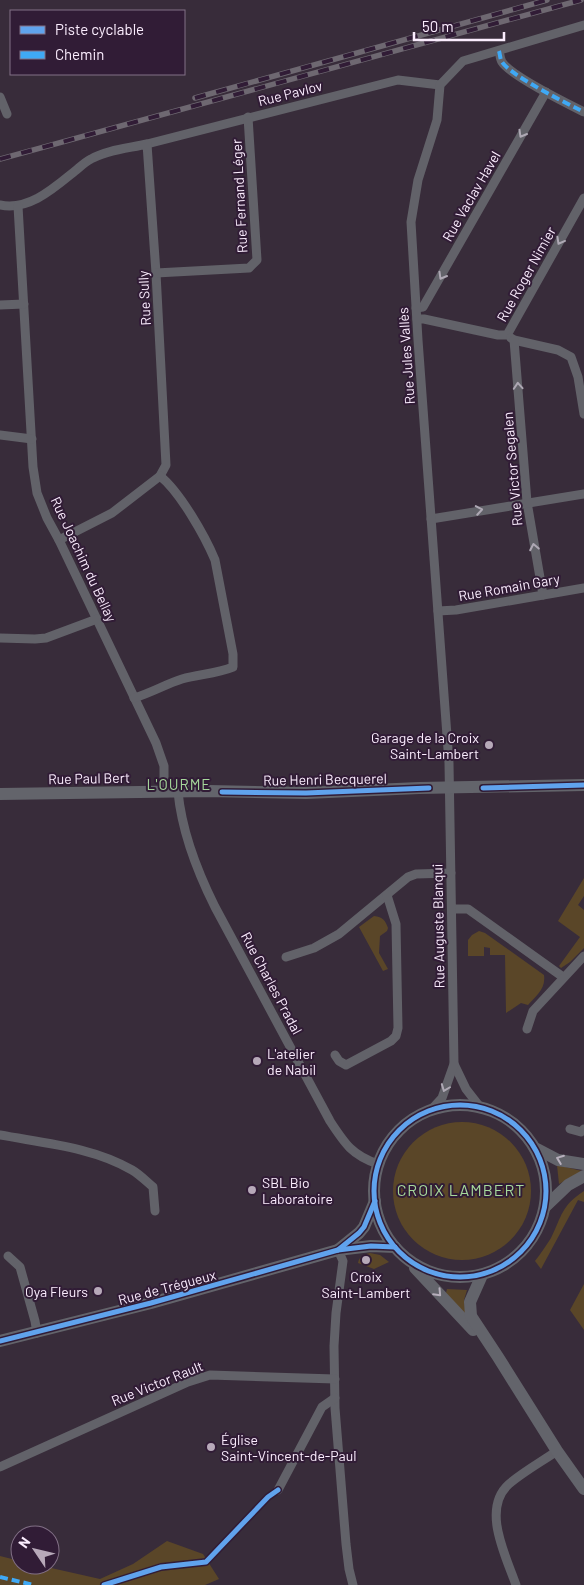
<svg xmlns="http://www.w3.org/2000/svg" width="584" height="1585" font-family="Barlow,sans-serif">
  <rect width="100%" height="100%" fill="#382c3a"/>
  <g fill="#5a4628">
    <polygon points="584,878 584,896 578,905 584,910 584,948 570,962 561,968 559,966 580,937 558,921"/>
    <path d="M374,916C383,917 385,920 388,928L387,931L380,936L379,953L388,969L383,971L359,927Z"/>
    <path d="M479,931L485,933L544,975C546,989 536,996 528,1005L521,1003L506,1013L505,955H490V948L484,947V956H468V940L472,935Z"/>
    <circle cx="462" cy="1191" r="69"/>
    <polygon points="557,1165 582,1171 559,1184"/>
    <path d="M584,1191V1202L578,1200L541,1269L535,1261C541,1253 546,1246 551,1238C562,1216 561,1206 584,1191Z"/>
    <path d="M370,1253L380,1255L389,1262L374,1269L358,1263C359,1256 365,1254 370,1253Z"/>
    <polygon points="584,1284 584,1330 570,1310"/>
    <polygon points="447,1289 467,1290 464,1300 466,1315 446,1293"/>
    <polygon points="167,1541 203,1554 219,1579 205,1585 0,1585 0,1556 20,1561 20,1565 38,1565 100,1579 133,1564"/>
  </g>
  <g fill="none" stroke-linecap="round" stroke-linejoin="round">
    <g stroke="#626269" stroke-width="9">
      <path d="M499,51C500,54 500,59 502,62C511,76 568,104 584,112"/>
      <polyline points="0,97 7,114"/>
      <polyline points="147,144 398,80 440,85"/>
      <path d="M0,205C29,211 54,188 75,171C80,167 85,162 91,159C106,150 130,148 147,144L156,273L166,465L160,476L112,513L59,540"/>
      <polyline points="18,206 33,467 37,493 47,518 59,540 156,743 164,766 164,792"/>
      <polyline points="156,273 249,268 257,260 248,117"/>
      <polyline points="0,305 24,304"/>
      <polyline points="416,308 423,307 546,92"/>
      <polyline points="417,319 424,319 498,335 507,335 584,198"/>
      <polyline points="511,338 514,340 558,350 571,357 578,377 584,414"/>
      <polyline points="514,340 527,502 543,595"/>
      <polyline points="0,435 32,439"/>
      <polyline points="431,519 584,494"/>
      <polyline points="438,611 456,610 584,588"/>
      <polyline points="0,638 35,639 46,638 97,619"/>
      <path d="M134,698C151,693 166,684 182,679C199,674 216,674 233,667V654L215,560C205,536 180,492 160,476"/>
      <path d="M178,792C182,833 197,871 215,907L330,1121C345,1144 352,1155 378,1164"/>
      <polyline points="452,909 468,909 563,977"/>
      <polyline points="286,957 314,948 339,934 408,877 416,874 451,873"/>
      <polyline points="527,1029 533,1011 584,956"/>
      <polyline points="335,1055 339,1061 346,1065 391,1041 396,1036 398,1028 396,924 387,895"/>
      <polyline points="454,1064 466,1089 480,1107"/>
      <polyline points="431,1110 442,1098 454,1064 449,763 418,340 411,222 418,180 437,120 440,85 463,61 584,25"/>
      <polyline points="570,1129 581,1132 584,1129"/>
      <path d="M0,1135C43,1143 93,1147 132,1170C139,1174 146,1181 153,1187L155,1211"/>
      <polyline points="338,1250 343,1261 336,1313 334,1346 335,1408 346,1544 349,1569 353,1585"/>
      <polyline points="8,1256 20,1267 35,1321 37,1333"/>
      <polyline points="0,1467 188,1382 210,1375 335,1379"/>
      <polyline points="278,1490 322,1407 335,1398"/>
      <path d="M516,1585C506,1556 481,1509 509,1484C523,1472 541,1462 557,1451"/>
    </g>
    <g stroke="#63646b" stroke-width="12">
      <polyline points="0,794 209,791 306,793 419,788 584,785"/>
      <circle cx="460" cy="1191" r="86"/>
      <polyline points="537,1149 558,1160 584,1164"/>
      <polyline points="546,1206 568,1185 584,1176"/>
      <polyline points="338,1250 359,1233 364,1227 375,1201"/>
      <polyline points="415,1268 473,1330"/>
      <polyline points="482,1275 470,1302 471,1316 498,1357 557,1451 584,1489"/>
      <polyline points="0,1341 151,1303 338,1250 371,1246 395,1247"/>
    </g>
    <g stroke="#6e6871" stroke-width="5.5">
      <g id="rail">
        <polyline points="195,98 547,0"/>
        <polyline points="0,159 581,0"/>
      </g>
    </g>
    <use href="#rail" stroke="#311c36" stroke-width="4" stroke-dasharray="11" stroke-linecap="butt"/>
    <g stroke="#3fa9f5" stroke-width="4" stroke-dasharray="8 4" stroke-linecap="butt">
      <path d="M499,51C500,54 500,59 502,62C511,76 568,104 584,112"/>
      <polyline points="0,1577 34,1585"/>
    </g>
    <g stroke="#311c36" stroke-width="8">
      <g id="cycleway">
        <polyline points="483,788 584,785"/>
        <polyline points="222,792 306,793 429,788"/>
        <circle cx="460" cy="1191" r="86"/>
        <polyline points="338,1250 359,1233 364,1227 375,1201"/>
        <polyline points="0,1341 151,1303 338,1250 371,1246 395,1247"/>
        <polyline points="104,1585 161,1567 206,1562 268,1497 278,1490"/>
      </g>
    </g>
    <use href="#cycleway" stroke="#60a3ed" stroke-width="5"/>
  </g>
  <defs><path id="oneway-chevron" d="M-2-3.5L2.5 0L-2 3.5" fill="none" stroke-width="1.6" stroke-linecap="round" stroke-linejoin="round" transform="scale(1.25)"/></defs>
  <g stroke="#aea8b4">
    <use href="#oneway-chevron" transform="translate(522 134) rotate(120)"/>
    <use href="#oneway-chevron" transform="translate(560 241) rotate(119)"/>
    <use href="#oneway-chevron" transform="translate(442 276) rotate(120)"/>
    <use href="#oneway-chevron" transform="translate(518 386) rotate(-94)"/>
    <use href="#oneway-chevron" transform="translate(479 510) rotate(-10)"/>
    <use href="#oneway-chevron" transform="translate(534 547) rotate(-101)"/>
    <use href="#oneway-chevron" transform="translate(445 1088) rotate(111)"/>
  </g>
  <g stroke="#b7afbc">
    <use href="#oneway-chevron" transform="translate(560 1159) rotate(-159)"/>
    <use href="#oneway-chevron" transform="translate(438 1293) rotate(47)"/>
  </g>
  <g fill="#b7a9b9" stroke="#311c36" stroke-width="2">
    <circle cx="489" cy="745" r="5"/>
    <circle cx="257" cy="1061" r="5"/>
    <circle cx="252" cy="1190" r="5"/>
    <circle cx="366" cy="1260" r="5"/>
    <circle cx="98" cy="1291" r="5"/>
    <circle cx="211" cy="1447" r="5"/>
  </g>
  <g text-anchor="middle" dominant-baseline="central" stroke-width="4" stroke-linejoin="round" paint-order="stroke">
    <g font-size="14" fill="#fbedfe" stroke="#311c36">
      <text transform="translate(290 93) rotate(-14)">Rue Pavlov</text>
      <text transform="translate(239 196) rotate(-93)">Rue Fernand Léger</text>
      <text transform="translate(471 196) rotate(-60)">Rue Vaclav Havel</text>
      <text transform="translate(526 274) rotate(-61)">Rue Roger Nimier</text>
      <text transform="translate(144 298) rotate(-93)">Rue Sully</text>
      <text transform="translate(406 356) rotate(-94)">Rue Jules Vallès</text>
      <text transform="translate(512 469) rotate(-95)">Rue Victor Segalen</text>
      <text transform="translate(84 559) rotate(65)">Rue Joachim du Bellay</text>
      <text transform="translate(509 587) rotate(-10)">Rue Romain Gary</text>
      <text transform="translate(89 778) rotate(-1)">Rue Paul Bert</text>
      <text transform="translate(325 779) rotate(-1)">Rue Henri Becquerel</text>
      <text transform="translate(438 926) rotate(-91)">Rue Auguste Blanqui</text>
      <text transform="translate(272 983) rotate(62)">Rue Charles Pradal</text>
      <text transform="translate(167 1287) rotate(-15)">Rue de Trégueux</text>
      <text transform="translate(157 1383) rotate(-22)">Rue Victor Rault</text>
    </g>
    <g font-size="14" fill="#fbedfe" stroke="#311c36" text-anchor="start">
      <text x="479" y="737" text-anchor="end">Garage de la Croix<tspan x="479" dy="16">Saint-Lambert</tspan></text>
      <text x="267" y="1053">L'atelier<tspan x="267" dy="16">de Nabil</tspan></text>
      <text x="262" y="1182">SBL Bio<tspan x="262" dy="16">Laboratoire</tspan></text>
      <text x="366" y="1276" text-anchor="middle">Croix<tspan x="366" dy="16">Saint-Lambert</tspan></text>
      <text x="88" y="1291" text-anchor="end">Oya Fleurs</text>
      <text x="221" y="1439">Église<tspan x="221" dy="16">Saint-Vincent-de-Paul</tspan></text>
    </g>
    <g font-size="15" letter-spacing="1" fill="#a6d99b" stroke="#311c36">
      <text x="179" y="784">L'OURME</text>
    </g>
    <g font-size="16" letter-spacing="1" fill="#a6d99b" stroke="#311c36">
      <text x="461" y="1189">CROIX LAMBERT</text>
    </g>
  </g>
  <rect x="10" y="10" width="175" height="65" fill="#311c36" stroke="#827086"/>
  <rect x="20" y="26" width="25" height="8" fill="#60a3ed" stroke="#827086"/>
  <text x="55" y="35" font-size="15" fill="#fbedfe">Piste cyclable</text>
  <rect x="20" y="51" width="25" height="8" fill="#3fa9f5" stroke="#827086"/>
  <text x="55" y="60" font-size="15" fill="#fbedfe">Chemin</text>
  <g transform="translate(35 1550) rotate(305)"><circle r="24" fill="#311c36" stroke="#827086"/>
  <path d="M0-4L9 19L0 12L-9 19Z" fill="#b7a9b9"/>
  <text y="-8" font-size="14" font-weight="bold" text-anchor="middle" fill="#fbedfe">N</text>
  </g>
  <path d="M414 32v8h90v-8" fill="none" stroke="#fbedfe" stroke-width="2.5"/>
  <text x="422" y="32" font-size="15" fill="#fbedfe" stroke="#311c36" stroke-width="4" paint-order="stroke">50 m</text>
</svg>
